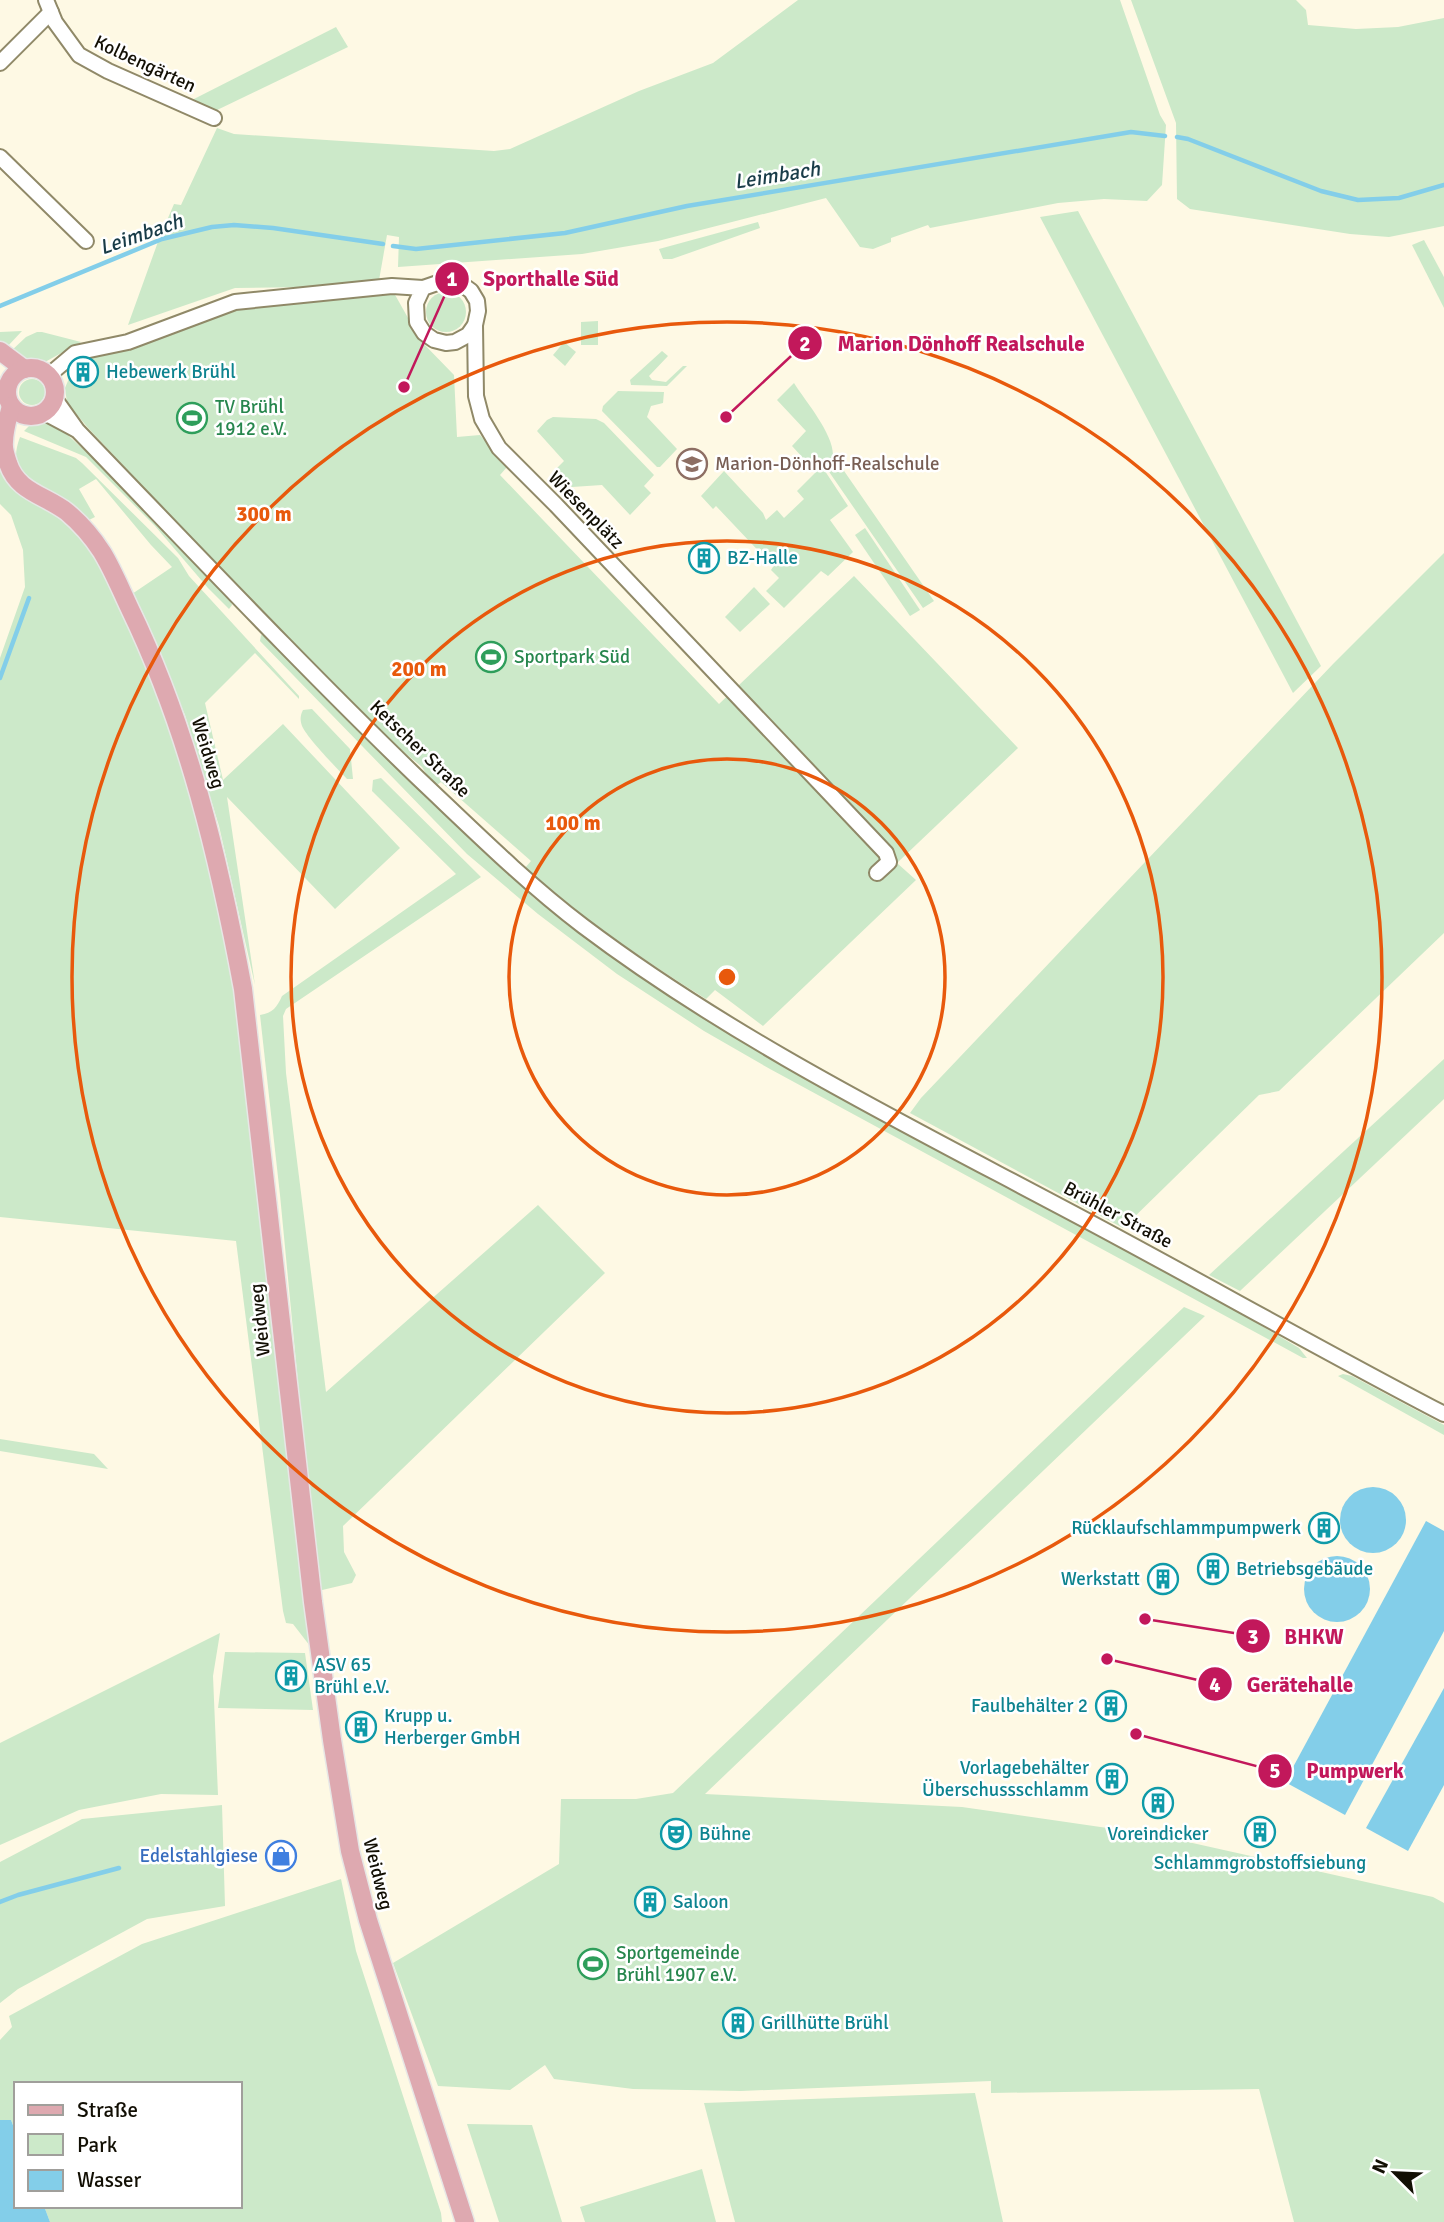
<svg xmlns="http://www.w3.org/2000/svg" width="1444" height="2222" font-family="Signika,sans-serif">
  <rect width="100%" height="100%" fill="#fef9e4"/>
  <g fill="#cce9c9">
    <polygon points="798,0 1120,0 1160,115 1166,125 1162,185 1147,201 1104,199 1058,203 930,228 928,225 891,238 891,242 873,249 860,247 826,198 658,241 582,254 398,267 399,237 387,235 378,286 235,288 128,325 159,239 174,204 181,205 217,128 234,134 494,151 510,149 639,91 713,63"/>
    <polygon points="1131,0 1296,0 1306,10 1308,25 1356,29 1398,27 1444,18 1444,226 1389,237 1350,234 1190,209 1177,199 1176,123"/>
    <polygon points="336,27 348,47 215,111 192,100"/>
    <polygon points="1078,211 1321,666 1293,693 1040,217"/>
    <polygon points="758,222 760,228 672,259 663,259 659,249"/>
    <polygon points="1424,240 1444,277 1444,308 1412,245"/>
    <circle cx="446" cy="312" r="20"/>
    <path d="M394,293L421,341L454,375L457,437L480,435L507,467L500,475L719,704L854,576L1018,748L897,863L916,880L763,1026L715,990L706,999C643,960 582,918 525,868L531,861L441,782L437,785L428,777L422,767L393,743L253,603L89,429L67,403L65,388L72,371L89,357L148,343L237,310Z"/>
    <polygon points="598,321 598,345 581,345 581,322"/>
    <polygon points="22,331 7,347 0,342 0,332"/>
    <polygon points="37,332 42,332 81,342 45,362 21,360 9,353 26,337"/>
    <polygon points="564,342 576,352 565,366 553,355"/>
    <polygon points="662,351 668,356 649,376 652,380 666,382 683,366 687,366 667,386 631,385 630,380"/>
    <circle cx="32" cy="392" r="13"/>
    <path d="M794,383C806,402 833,433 833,455L934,601L923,608L823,463L821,465L848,506L830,520L853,552L828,576L821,571L784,608L766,591L779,578L771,570L775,564L769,559L767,560L716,506L713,509L701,496L724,471L763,513L766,520L777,510L784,518L804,499L797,491L816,472L792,446L806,431L777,400Z"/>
    <polygon points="618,391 664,392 663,403 651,406 647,417 677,449 660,467 657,467 602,411 603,406"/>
    <polygon points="553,417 596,419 604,423 654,475 644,486 651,493 630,515 602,485 572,487 554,471 564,461 537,431 547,420"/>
    <polygon points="41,421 59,427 96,461 230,598 232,605 229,609 208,588 155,526 86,457 24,431 31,424"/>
    <path d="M20,437L76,458L82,463L178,558L189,576L299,696V699L255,653L205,703L223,780L283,724L400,848L335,909L227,797L255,985L219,826L185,715L132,594L172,567L151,545L96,479L79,489L95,517L87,521C79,513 71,505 62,498C36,481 5,477 20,437Z"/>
    <polygon points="0,468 7,482 14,490 60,518 89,546 114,592 139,646 164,708 191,790 234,972 310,1646 293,1624 286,1623 283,1611 236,1241 0,1217 0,658 25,587 23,550 11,515 0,504"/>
    <polygon points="865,528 920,610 910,616 855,535"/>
    <polygon points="1444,553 1444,933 1279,1091 1259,1095 1123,1228 910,1113 921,1098 1333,664"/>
    <polygon points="754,587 770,604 740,632 725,617"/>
    <polygon points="261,635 266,636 390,762 534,898 626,966 738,1038 1201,1290 1299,1348 1307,1358 1303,1358 770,1069 704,1031 617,974 538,914 467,854 260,641"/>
    <path d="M312,709L350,749L353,779H347C336,767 308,739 302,726C300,720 300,716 303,710Z"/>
    <path d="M381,778L481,877L286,1009L283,1016L286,1073L326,1392L538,1205L605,1273L343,1526L344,1552L356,1575L352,1583L318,1591L280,1195L260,1015C273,1013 277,1007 282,996L456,874L372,791L373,780Z"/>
    <polygon points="1444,1059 1444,1099 1240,1291 1209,1275"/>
    <polygon points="1184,1307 1205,1316 705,1794 962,1807 1135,1832 1188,1842 1433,1897 1444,1903 1444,2222 1294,2222 1259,2089 991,2093 991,2081 741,2091 633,2089 554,2079 545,2065 510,2090 438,2086 393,1963 559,1864 561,1799 636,1799 673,1793"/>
    <polygon points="1343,1374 1352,1376 1444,1425 1444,1435 1338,1376"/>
    <polygon points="0,1439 94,1454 108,1469 0,1451"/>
    <polygon points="220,1633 213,1676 218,1795 161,1794 79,1810 0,1845 0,1743"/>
    <polygon points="225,1652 305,1653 313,1710 218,1708"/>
    <polygon points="222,1805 225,1906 147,1919 18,1989 0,2003 0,1862 82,1819"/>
    <polygon points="341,1879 356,1951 441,2213 442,2222 50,2222 44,2206 240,2206 240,2084 16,2084 16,2133 11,2120 0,2120 0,2040 12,2027 9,2016 142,1944"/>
    <polygon points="975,2093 1003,2222 735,2222 704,2103"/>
    <polygon points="467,2124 532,2125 562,2222 499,2222"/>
    <polygon points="702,2169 716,2222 585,2222 580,2207"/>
  </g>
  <g fill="#83cee9">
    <circle cx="1373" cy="1520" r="33"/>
    <polygon points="1426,1521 1444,1531 1444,1631 1345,1815 1285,1782"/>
    <circle cx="1337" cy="1589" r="33"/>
    <polygon points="1444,1688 1444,1785 1408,1851 1366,1828"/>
    <polygon points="0,2120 11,2120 16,2133 16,2206 44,2206 50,2222 0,2222"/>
  </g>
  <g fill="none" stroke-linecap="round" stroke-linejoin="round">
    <g stroke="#83cee9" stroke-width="4.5">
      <polyline points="1177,137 1188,139 1321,191 1358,200 1399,198 1444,185"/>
      <polyline points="393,246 416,249 565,233 687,206 1131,132 1165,136"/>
      <polyline points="0,306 162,239 212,227 234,225 273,228 383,244"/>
      <polyline points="0,678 29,598"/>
      <polyline points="0,1902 18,1895 119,1868"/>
    </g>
    <g stroke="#908968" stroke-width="18">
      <g id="minor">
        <polyline points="46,0 55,22 79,55 108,71 214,118"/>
        <polyline points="0,63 51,12"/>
        <polyline points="0,157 86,241"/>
        <polyline points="475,325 476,396 482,419 499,448 556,505 886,853 889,862 877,873"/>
        <polyline points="49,375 75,353 128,342 235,302 392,286 423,288 446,280 460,283 471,291 477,301 478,311 475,325 468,335 455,342 446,343 434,340 424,333 417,322 416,303 423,288"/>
        <path d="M55,399L77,430C190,547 301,665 418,778C472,829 524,881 583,926C730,1037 899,1121 1061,1207C1190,1275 1315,1347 1444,1414"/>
        <polyline points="45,413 75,429"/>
      </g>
    </g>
    <g stroke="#e7e7e6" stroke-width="21">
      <g id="major">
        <polyline points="0,351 24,369"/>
        <circle cx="31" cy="392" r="24"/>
        <path d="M11,406C8,418 4,430 4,442C3,450 6,456 8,463C17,492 45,495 67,512C80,523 93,538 102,552C113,570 121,590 130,609C188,729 219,859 243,989L313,1602L332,1740L350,1851L368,1920L465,2222"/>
      </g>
    </g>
    <use href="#minor" stroke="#fff" stroke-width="14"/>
    <use href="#major" stroke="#dea9b0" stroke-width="18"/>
  </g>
  <g fill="none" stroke="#e8590c" stroke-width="3.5">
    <circle cx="727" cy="977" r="218"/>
    <circle cx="727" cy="977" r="436"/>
    <circle cx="727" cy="977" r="655"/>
  </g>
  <defs>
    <g id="building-ring" transform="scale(1.575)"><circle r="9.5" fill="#fff" stroke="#0f9aa8" stroke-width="1.5"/><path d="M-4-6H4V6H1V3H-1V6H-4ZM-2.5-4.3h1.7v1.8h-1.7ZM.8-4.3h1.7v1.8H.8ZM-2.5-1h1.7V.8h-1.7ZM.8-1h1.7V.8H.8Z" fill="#0f9aa8"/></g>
    <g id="stadium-ring" transform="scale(1.575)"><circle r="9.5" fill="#fff" stroke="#2e9e5b" stroke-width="1.5"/><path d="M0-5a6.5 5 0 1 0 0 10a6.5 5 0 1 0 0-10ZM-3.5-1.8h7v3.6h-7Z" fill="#2e9e5b"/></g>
    <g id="school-ring" transform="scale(1.575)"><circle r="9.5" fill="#fff" stroke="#8d6e63" stroke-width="1.5"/><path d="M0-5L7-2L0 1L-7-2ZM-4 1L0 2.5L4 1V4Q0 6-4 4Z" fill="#8d6e63"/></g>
    <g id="theatre-ring" transform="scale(1.575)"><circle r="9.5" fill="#fff" stroke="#0f9aa8" stroke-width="1.5"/><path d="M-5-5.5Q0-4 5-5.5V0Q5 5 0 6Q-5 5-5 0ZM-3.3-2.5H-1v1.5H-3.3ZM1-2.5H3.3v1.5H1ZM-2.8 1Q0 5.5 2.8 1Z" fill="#0f9aa8"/></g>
    <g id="shop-ring" transform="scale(1.575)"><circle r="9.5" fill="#fff" stroke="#3f7fe0" stroke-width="1.5"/><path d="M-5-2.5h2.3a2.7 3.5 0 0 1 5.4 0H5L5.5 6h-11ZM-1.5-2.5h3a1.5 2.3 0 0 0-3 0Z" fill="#3f7fe0"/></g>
  </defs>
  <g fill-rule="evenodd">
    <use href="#building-ring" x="83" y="372"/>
    <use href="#stadium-ring" x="192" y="418"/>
    <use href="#school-ring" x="692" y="464"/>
    <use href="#building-ring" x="704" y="558"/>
    <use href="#stadium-ring" x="491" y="657"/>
    <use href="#building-ring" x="1324" y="1528"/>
    <use href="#building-ring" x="1213" y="1569"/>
    <use href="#building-ring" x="1163" y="1579"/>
    <use href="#building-ring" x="291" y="1676"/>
    <use href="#building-ring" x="1111" y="1706"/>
    <use href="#building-ring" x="361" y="1727"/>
    <use href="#building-ring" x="1112" y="1779"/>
    <use href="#building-ring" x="1158" y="1803"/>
    <use href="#building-ring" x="1260" y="1832"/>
    <use href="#theatre-ring" x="676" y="1834"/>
    <use href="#shop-ring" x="281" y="1856"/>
    <use href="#building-ring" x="650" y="1902"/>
    <use href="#stadium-ring" x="593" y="1964"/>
    <use href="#building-ring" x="738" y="2023"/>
  </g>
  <g text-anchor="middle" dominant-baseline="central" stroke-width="5" stroke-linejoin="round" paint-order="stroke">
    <g font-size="19" fill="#120f04" stroke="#fff">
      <text transform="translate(145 64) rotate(25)">Kolbengärten</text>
      <text transform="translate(586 510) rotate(46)">Wiesenplätz</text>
      <text transform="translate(420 749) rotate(44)">Ketscher Straße</text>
      <text transform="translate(208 753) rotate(73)">Weidweg</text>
      <text transform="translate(1118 1215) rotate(28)">Brühler Straße</text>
      <text transform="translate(260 1320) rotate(-96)">Weidweg</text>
      <text transform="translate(378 1874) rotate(76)">Weidweg</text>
    </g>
    <g font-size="19" fill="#0d838f" stroke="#fff" text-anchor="start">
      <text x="106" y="372">Hebewerk Brühl</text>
      <text x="727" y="558">BZ-Halle</text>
      <text x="1301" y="1528" text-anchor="end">Rücklaufschlammpumpwerk</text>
      <text x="1236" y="1569">Betriebsgebäude</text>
      <text x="1140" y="1579" text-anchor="end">Werkstatt</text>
      <text x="314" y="1665">ASV 65<tspan x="314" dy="22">Brühl e.V.</tspan></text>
      <text x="1088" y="1706" text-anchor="end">Faulbehälter 2</text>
      <text x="384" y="1716">Krupp u.<tspan x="384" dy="22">Herberger GmbH</tspan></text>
      <text x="1089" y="1768" text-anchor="end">Vorlagebehälter<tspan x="1089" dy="22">Überschussschlamm</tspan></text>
      <text x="699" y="1834">Bühne</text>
      <text x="1158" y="1834" text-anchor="middle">Voreindicker</text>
      <text x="1260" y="1863" text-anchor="middle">Schlammgrobstoffsiebung</text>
      <text x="673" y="1902">Saloon</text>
      <text x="761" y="2023">Grillhütte Brühl</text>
    </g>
    <g font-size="19" fill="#27864d" stroke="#fff" text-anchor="start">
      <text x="215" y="407">TV Brühl<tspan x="215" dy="22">1912 e.V.</tspan></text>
      <text x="514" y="657">Sportpark Süd</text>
      <text x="616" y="1953">Sportgemeinde<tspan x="616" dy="22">Brühl 1907 e.V.</tspan></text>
    </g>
    <g font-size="19" fill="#785e54" stroke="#fff" text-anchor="start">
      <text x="715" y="464">Marion-Dönhoff-Realschule</text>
    </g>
    <g font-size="19" fill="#366cbe" stroke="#fff" text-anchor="end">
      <text x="258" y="1856">Edelstahlgiese</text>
    </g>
    <g font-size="21" font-style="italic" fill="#193c48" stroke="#fff">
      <text transform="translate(777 175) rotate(-9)">Leimbach</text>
      <text transform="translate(141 234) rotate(-19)">Leimbach</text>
    </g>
  </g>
  <circle cx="727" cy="977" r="10" fill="#e8590c" stroke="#fff" stroke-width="3.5"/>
  <g font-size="21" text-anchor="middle" font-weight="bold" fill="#e8590c" stroke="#fff" stroke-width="5" stroke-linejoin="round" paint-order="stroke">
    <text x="264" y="521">300 m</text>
    <text x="419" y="676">200 m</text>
    <text x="573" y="830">100 m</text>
  </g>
  <path fill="none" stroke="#c2185b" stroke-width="2.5" d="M404 387L452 279M726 417L805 343M1145 1619L1253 1636M1107 1659L1215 1684M1136 1734L1275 1771"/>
  <g fill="#c2185b" stroke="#fff" stroke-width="2.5">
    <circle cx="404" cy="387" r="7"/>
    <circle cx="726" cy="417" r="7"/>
    <circle cx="1145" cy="1619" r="7"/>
    <circle cx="1107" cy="1659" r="7"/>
    <circle cx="1136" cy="1734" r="7"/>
    <circle cx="452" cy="279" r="18"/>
    <circle cx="805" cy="343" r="18"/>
    <circle cx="1253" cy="1636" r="18"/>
    <circle cx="1215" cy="1684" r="18"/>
    <circle cx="1275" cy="1771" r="18"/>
  </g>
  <g font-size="21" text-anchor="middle" font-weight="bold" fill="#fff">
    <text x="452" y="286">1</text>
    <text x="805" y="351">2</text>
    <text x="1253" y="1644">3</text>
    <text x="1215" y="1692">4</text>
    <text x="1275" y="1778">5</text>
  </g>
  <g font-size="21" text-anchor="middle" font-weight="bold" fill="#c2185b" stroke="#fff" stroke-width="5" stroke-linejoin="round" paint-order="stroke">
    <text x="551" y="286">Sporthalle Süd</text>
    <text x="961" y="351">Marion Dönhoff Realschule</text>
    <text x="1314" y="1644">BHKW</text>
    <text x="1300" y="1692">Gerätehalle</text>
    <text x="1355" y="1778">Pumpwerk</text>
  </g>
  <rect x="14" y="2082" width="228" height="126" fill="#ffffff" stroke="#a09f9b" stroke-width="2"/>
  <rect x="28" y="2105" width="35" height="10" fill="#dea9b0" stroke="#a09f9b" stroke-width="2"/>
  <text x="77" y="2117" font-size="21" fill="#120f04">Straße</text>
  <rect x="28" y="2134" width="35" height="21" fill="#cce9c9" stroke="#a09f9b" stroke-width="2"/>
  <text x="77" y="2152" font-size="21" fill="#120f04">Park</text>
  <rect x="28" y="2170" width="35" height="21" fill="#83cee9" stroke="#a09f9b" stroke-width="2"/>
  <text x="77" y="2187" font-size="21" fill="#120f04">Wasser</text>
  <g transform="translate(1395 2173) rotate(294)" stroke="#ffffff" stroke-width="5" paint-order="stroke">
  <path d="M0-5L12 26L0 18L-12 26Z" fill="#120f04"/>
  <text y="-10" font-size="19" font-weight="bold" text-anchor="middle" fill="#120f04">N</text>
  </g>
</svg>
